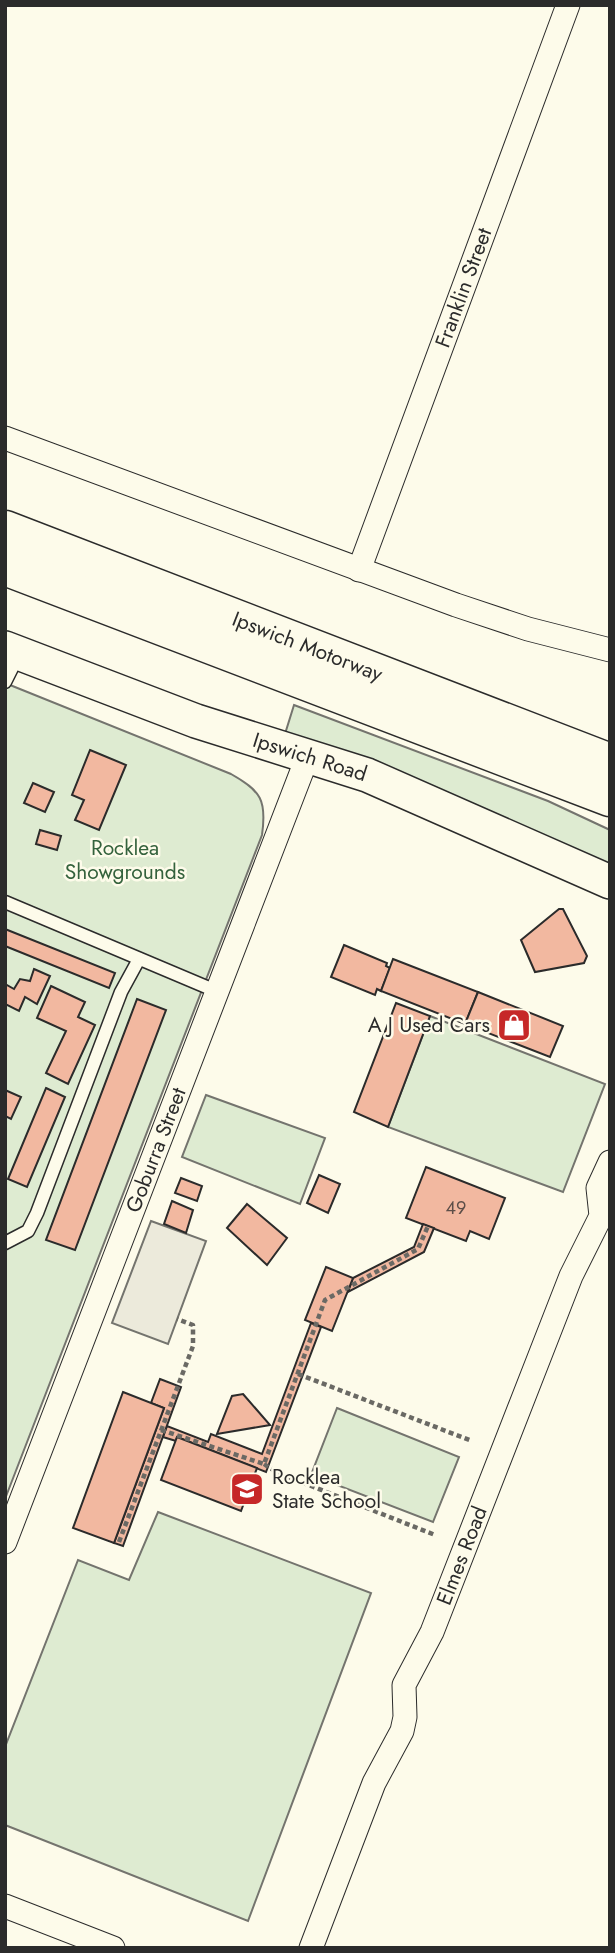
<svg xmlns="http://www.w3.org/2000/svg" width="615" height="1953" font-family="Jost,sans-serif">
  <rect width="100%" height="100%" fill="#fdfbea"/>
  <g fill="#deebd1" stroke="#74746e" stroke-width="2">
    <path d="M5,683L231,774C261,791 267,800 262,835L5,1499Z"/>
    <polygon points="294,705 548,801 610,830 610,866 285,734"/>
    <polygon points="430,1016 605,1084 563,1192 388,1127"/>
    <polygon points="206,1095 325,1138 300,1204 182,1157"/>
    <polygon points="337,1408 459,1457 433,1522 311,1475"/>
    <polygon points="158,1512 371,1593 248,1921 5,1825 5,1747 78,1560 129,1580"/>
  </g>
  <polygon fill="#eceadb" stroke="#74746e" stroke-width="2" points="151,1221 206,1241 168,1344 112,1323"/>
  <g fill="#f2b8a0" stroke="#2b2b2b" stroke-width="2">
    <polygon points="90,750 126,765 99,830 75,820 84,800 72,795"/>
    <polygon points="33,783 54,792 45,812 24,803"/>
    <polygon points="40,830 61,836 57,850 36,844"/>
    <polygon points="559,909 563,909 587,956 584,963 535,972 521,940"/>
    <polygon points="5,929 115,973 109,988 5,946"/>
    <polygon points="344,945 387,963 386,966 390,968 381,991 377,989 375,995 331,977"/>
    <polygon points="393,959 478,992 465,1024 381,991"/>
    <polygon points="34,969 50,976 37,1004 25,997 19,1011 5,1004 5,984 14,989 20,979 30,981"/>
    <polygon points="51,986 85,1002 78,1017 95,1025 68,1084 46,1073 66,1031 37,1018"/>
    <polygon points="478,992 563,1026 550,1057 465,1024"/>
    <polygon points="137,999 166,1010 75,1250 46,1240"/>
    <polygon points="396,1003 430,1016 388,1127 354,1112"/>
    <polygon points="46,1088 65,1097 27,1187 8,1179"/>
    <polygon points="5,1090 21,1097 11,1119 5,1116"/>
    <polygon points="426,1167 505,1198 489,1239 470,1231 466,1241 406,1218"/>
    <polygon points="319,1175 340,1184 328,1213 307,1203"/>
    <polygon points="181,1178 202,1186 197,1201 175,1193"/>
    <polygon points="172,1201 193,1210 186,1233 164,1224"/>
    <polygon points="247,1204 287,1238 267,1265 227,1228"/>
    <polygon points="423,1224 434,1228 424,1252 348,1292 353,1278 414,1247"/>
    <polygon points="326,1267 353,1278 332,1331 305,1320"/>
    <polygon points="311,1323 321,1327 266,1472 177,1437 176,1441 163,1437 167,1426 208,1442 211,1434 262,1454"/>
    <polygon points="160,1379 181,1387 123,1546 114,1543 164,1408 151,1403"/>
    <polygon points="123,1392 164,1408 114,1543 73,1528"/>
    <polygon points="243,1394 270,1425 217,1434 232,1396"/>
    <polygon points="177,1437 257,1468 241,1511 161,1480"/>
  </g>
  <g fill="none" stroke-linecap="round" stroke-linejoin="round">
    <g stroke="#2b2b2b" stroke-width="15">
      <g id="lane">
        <polyline points="5,682 19,654"/>
        <polyline points="5,902 216,991"/>
        <polyline points="5,1243 28,1231 37,1213 121,992 139,959"/>
      </g>
    </g>
    <g stroke="#2b2b2b" stroke-width="25">
      <g id="street">
        <polyline points="5,438 456,605 528,629 610,650"/>
        <path id="s1" d="M359,570L568,5"/>
        <path id="s2" d="M5,1542L307,758"/>
        <polyline points="5,1906 113,1948"/>
        <path id="s3" d="M311,1948L374,1783L402,1731L405,1717L404,1685L432,1632L571,1276L601,1216L598,1188L610,1162"/>
      </g>
    </g>
    <g stroke="#2b2b2b" stroke-width="36">
      <g id="secondary">
        <path id="s4" d="M5,648L196,721L367,775L610,882"/>
      </g>
    </g>
    <g stroke="#2b2b2b" stroke-width="41">
      <g id="highway">
        <path id="s5" d="M5,530L610,763"/>
        <polyline points="5,566 610,797"/>
      </g>
    </g>
    <g stroke="#6a6964" stroke-width="4.5" stroke-dasharray="5 3.5" stroke-linecap="butt">
      <polyline points="298,1374 472,1441"/>
      <polyline points="161,1430 264,1464 325,1300 418,1249 428,1226"/>
      <polyline points="264,1464 276,1472 435,1535"/>
      <polyline points="119,1542 193,1346 193,1325 177,1319"/>
    </g>
    <use href="#lane" stroke="#fdfbea" stroke-width="12"/>
    <use href="#street" stroke="#fdfbea" stroke-width="23"/>
    <use href="#secondary" stroke="#fdfbea" stroke-width="33"/>
    <use href="#highway" stroke="#fdfbea" stroke-width="38"/>
  </g>
  <defs>
    <g id="shop-square" transform="scale(1.75)"><rect x="-9" y="-9" width="18" height="18" rx="4" fill="#c62828" stroke="#fdfbea"/><path d="M-5-2.5h2.3a2.7 3.5 0 0 1 5.4 0H5L5.5 6h-11ZM-1.5-2.5h3a1.5 2.3 0 0 0-3 0Z" fill="#fff"/></g>
    <g id="school-square" transform="scale(1.75)"><rect x="-9" y="-9" width="18" height="18" rx="4" fill="#c62828" stroke="#fdfbea"/><path d="M0-5L7-2L0 1L-7-2ZM-4 1L0 2.5L4 1V4Q0 6-4 4Z" fill="#fff"/></g>
  </defs>
  <g fill-rule="evenodd">
    <use href="#shop-square" x="514" y="1025"/>
    <use href="#school-square" x="247" y="1489"/>
  </g>
  <g text-anchor="middle" dominant-baseline="central" stroke-width="5" stroke-linejoin="round" paint-order="stroke">
    <g font-size="18" fill="#5d4e48">
      <text x="456" y="1208">49</text>
    </g>
    <g font-size="21" fill="#2b2b2b" stroke="#fdfbea">
      <text stroke="none"><textPath href="#s1" startOffset="301">Franklin Street</textPath></text>
      <text stroke="none"><textPath href="#s5" startOffset="324">Ipswich Motorway</textPath></text>
      <text stroke="none"><textPath href="#s4" startOffset="324">Ipswich Road</textPath></text>
      <text stroke="none"><textPath href="#s2" startOffset="420">Goburra Street</textPath></text>
      <text stroke="none"><textPath href="#s3" startOffset="424">Elmes Road</textPath></text>
    </g>
    <g font-size="21" fill="#34623c" stroke="#fdfbea">
      <text x="125" y="848">Rocklea<tspan x="125" dy="24">Showgrounds</tspan></text>
    </g>
    <g font-size="21" fill="#2b2b2b" stroke="#fdfbea" text-anchor="end">
      <text x="490" y="1025">A J Used Cars</text>
      <text x="272" y="1477" text-anchor="start">Rocklea<tspan x="272" dy="24">State School</tspan></text>
    </g>
  </g>
  <rect width="615" height="1953" fill="none" stroke="#2b2b2b" stroke-width="14"/>
</svg>
